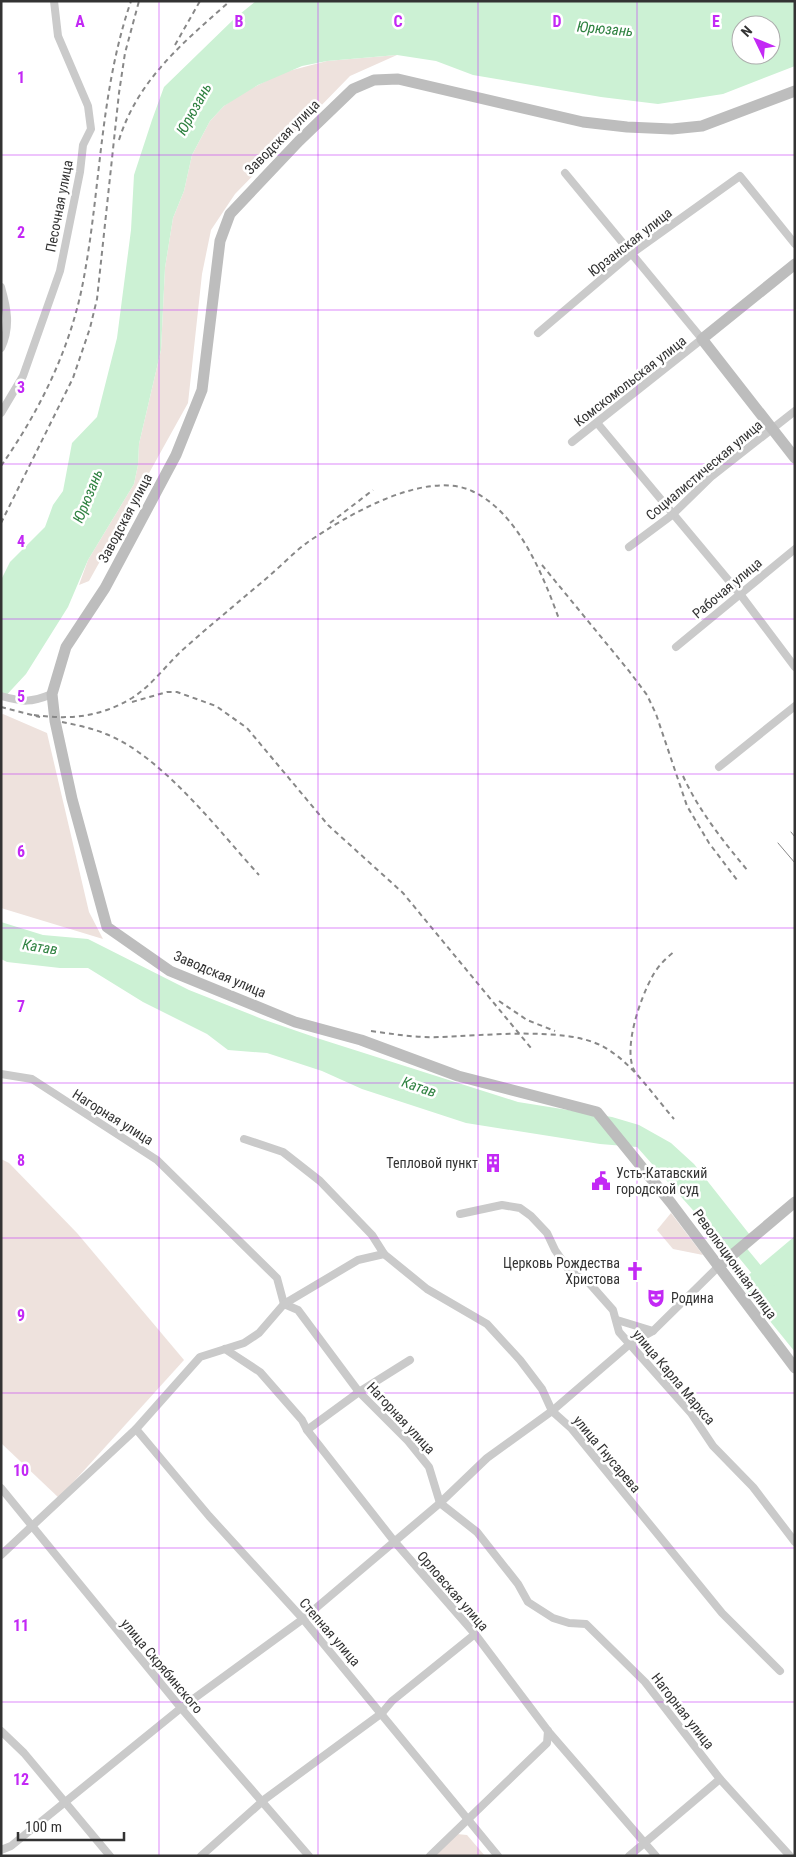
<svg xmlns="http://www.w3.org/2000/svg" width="796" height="1857" font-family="'Roboto Condensed',sans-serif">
  <rect width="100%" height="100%" fill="#fff"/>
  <g fill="#eee2dd">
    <polygon points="397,55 350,76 235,194 211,230 202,274 188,403 89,581 79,585 88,560 134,484 138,465 139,444 161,350 165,268 173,218 184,191 192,155 210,121 224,106 239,95 281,73 327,61"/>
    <polygon points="3,714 47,733 89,912 103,939 1,908 1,715"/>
    <polygon points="1,1159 9,1163 77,1233 184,1360 59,1498 1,1443"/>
    <polygon points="671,1213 703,1255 673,1249 657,1230"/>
    <polygon points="457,1834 467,1835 485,1856 433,1856"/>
  </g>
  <g fill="#ccf1d4" fill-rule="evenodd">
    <path d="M256,1H795V66L723,94L658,104L601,97L473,75L436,61L397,55L327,61L302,66L258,85L224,106L210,121L192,155L184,191L173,218L165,268L161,350L139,444L138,465L134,484L88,560L68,607L26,674L1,701V580L10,562L45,527L53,505L63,491L72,443L97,417L117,338L131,230L134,175L152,120L164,87L235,18ZM741,25H771V55H741Z"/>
    <polygon points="1,922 43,935 88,939 189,990 262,1019 320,1039 518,1102 612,1117 639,1125 671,1143 694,1164 750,1235 730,1252 637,1147 600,1144 466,1123 362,1089 322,1071 267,1053 228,1050 207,1034 143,1002 88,968 60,968 7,962 1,959"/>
    <polygon points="795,1236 795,1352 739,1283"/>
  </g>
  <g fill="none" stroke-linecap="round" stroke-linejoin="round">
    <polyline stroke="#ccf1d4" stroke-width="12" points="733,1241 765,1280 795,1277"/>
    <g stroke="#cacaca" stroke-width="8">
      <polyline points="565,173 702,339 572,442"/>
      <path d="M1,287C7,308 11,327 1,348"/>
      <polyline points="538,333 631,254 740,176 795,244"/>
      <polyline points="1,413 23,376 60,271 80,172 83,145 91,129 88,106 58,36 54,1"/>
      <polyline points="598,424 740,594 795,667"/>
      <polyline points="629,547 672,515 712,476 795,411"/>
      <polyline points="676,647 795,549"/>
      <path d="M1,696C23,702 30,703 52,694"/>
      <polyline points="719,767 795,706"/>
      <polyline points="1,1074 32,1079 157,1160 277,1278 284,1304 298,1310 359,1392 408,1441 429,1467 440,1503 477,1532 518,1584 528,1602 553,1618 569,1623 586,1624 645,1682 720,1779 790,1856"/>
      <polyline points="244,1139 283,1152 320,1181 372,1235 384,1254 427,1289 487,1324 520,1360 542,1389 552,1411 571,1428 722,1613 780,1671"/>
      <polyline points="460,1214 502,1205 520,1208 531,1216 547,1233 555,1250 569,1270 590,1284 613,1310 619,1332 691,1413 713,1446 753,1487 795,1542"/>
      <polyline points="617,1320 653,1331"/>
      <polyline points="225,1349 260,1372 302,1420 307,1430 394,1541 475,1634 548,1731 656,1856"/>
      <polyline points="136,1429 209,1516 303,1619 498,1856"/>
      <polyline points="307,1430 359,1392 410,1360"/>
      <polyline points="1,1488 181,1708 309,1856"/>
      <polyline points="1,1555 136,1429 200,1357 244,1343 259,1333 284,1304 358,1260 384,1254"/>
      <polyline points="1,1731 24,1753 110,1856"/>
      <polyline points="1,1850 11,1846 181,1708 303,1619 440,1503 487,1458 552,1411 631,1343 653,1331 719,1266"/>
      <polyline points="201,1856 265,1799 382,1713 392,1701 475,1634"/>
      <polyline points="430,1856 547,1743 548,1731"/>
      <polyline points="629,1856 720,1779"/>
    </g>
    <g stroke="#bdbdbd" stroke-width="11">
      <polyline points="795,91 702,126 672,129 627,127 583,122 398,79 374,80 353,89 299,141 230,214 220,241 202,390 176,455 105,588 66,647 52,694 55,721 72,799 107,927 170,971 295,1022 361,1040 458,1076 597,1112 671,1203 795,1368"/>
      <polyline points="795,264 702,339 795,458"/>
      <polyline points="719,1266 795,1202"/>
    </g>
    <g stroke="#888" stroke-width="1">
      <polyline points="791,832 795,837"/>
      <polyline points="778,843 795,863"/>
    </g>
    <g stroke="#888" stroke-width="2" stroke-dasharray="5 4" stroke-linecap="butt">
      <polyline points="175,45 200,1"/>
      <path d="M119,140C138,79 184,42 230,1"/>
      <path d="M1,466C41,409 72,345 84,277C101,185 100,91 131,1"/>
      <polyline points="1,523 73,378 90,328 97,299 119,93 125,53 139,1"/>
      <polyline points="330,523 373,490"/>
      <polyline points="542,565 629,671 647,695 656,714 687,806 709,843 737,880"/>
      <polyline points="132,702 167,692 177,692 216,706 247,728 328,825 403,893 531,1048"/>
      <polyline points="1,707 40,717"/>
      <path d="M34,715C71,720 100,717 132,698C154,684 168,662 187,646C214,622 241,600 268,577C281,566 294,552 308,542C346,516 425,469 472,491C518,512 543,575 559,619"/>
      <path d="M62,722C76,725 92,728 106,734C162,756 218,830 259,875"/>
      <path d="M683,776C699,811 723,841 748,871"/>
      <polyline points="499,1001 527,1020 555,1031"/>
      <path d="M371,1031C394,1034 416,1038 439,1037C483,1036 564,1026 602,1046C631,1061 653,1095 674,1119"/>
      <path d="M635,1072C622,1050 640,999 652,977C657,967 666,958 675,951"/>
    </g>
  </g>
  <path fill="none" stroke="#c329f5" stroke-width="1" stroke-opacity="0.55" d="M159,1V1856M318,1V1856M478,1V1856M637,1V1856M1,155H795M1,310H795M1,464H795M1,619H795M1,774H795M1,928H795M1,1083H795M1,1238H795M1,1393H795M1,1548H795M1,1702H795"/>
  <defs>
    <g id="building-bare" transform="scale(1.5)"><path d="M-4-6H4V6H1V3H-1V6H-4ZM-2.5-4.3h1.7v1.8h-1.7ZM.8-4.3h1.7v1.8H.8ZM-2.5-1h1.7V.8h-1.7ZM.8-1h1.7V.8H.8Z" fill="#c329f5" stroke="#fff" stroke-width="2.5" paint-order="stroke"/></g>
    <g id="civic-bare" transform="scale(1.5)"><path d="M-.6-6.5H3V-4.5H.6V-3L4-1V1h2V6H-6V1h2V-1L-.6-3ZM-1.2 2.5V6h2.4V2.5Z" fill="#c329f5" stroke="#fff" stroke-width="2.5" paint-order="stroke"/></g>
    <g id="church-bare" transform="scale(1.5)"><path d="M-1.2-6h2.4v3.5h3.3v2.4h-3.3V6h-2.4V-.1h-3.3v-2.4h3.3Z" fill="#c329f5" stroke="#fff" stroke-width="2.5" paint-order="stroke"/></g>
    <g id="theatre-bare" transform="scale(1.5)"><path d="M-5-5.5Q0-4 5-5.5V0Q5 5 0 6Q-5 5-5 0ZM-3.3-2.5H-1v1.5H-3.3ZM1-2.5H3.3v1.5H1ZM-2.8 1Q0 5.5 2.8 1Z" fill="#c329f5" stroke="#fff" stroke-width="2.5" paint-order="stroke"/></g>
  </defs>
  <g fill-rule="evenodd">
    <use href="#building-bare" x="493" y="1163"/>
    <use href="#civic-bare" x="601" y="1181"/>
    <use href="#church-bare" x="635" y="1271"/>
    <use href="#theatre-bare" x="656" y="1298"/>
  </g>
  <g text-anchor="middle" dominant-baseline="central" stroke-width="5" stroke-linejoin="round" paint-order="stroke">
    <g font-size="14" fill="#333" stroke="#fff">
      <text transform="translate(282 137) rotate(-45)">Заводская улица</text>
      <text transform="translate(59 206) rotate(-79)">Песочная улица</text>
      <text transform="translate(630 242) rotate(-38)">Юрзанская улица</text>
      <text transform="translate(630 381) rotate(-38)">Комскомольская улица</text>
      <text transform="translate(704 470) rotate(-40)">Социалистическая улица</text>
      <text transform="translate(125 518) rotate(-62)">Заводская улица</text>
      <text transform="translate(727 588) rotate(-40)">Рабочая улица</text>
      <text transform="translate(220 974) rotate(23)">Заводская улица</text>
      <text transform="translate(113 1117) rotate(32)">Нагорная улица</text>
      <text transform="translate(735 1264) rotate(54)">Революционная улица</text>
      <text transform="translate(674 1377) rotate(50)">улица Карла Маркса</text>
      <text transform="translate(401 1418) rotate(47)">Нагорная улица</text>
      <text transform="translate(607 1454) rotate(50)">улица Гнусарева</text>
      <text transform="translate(453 1591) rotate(49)">Орловская улица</text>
      <text transform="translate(330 1632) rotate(49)">Степная улица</text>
      <text transform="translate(162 1666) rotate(50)">улица Скрябинского</text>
      <text transform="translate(683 1711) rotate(52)">Нагорная улица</text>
    </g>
    <g font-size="14" fill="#333" stroke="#fff" text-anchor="end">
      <text x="478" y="1163">Тепловой пункт</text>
      <text x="616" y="1173" text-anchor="start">Усть-Катавский<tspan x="616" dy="16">городской суд</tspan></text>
      <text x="620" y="1263">Церковь Рождества<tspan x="620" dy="16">Христова</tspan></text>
      <text x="671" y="1298" text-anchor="start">Родина</text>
    </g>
    <g font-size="15" font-style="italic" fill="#2f8241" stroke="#fff">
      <text transform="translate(605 29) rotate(5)">Юрюзань</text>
      <text transform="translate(194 109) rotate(-61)">Юрюзань</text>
      <text transform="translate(88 496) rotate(-68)">Юрюзань</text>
      <text transform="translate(40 947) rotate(9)">Катав</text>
      <text transform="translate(419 1087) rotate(19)">Катав</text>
    </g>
  </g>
  <g font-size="16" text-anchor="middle" font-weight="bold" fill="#c329f5" stroke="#fff" stroke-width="5" stroke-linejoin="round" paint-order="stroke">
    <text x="80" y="27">A</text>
    <text x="239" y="27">B</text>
    <text x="398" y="27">C</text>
    <text x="557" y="27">D</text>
    <text x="716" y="27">E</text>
    <text x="21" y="83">1</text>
    <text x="21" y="238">2</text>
    <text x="21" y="393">3</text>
    <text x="21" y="547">4</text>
    <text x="21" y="702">5</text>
    <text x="21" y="857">6</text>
    <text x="21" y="1012">7</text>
    <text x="21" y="1166">8</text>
    <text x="21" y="1321">9</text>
    <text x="21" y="1476">10</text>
    <text x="21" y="1631">11</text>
    <text x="21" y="1785">12</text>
  </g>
  <rect width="796" height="1857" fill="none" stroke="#333333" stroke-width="5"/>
  <g transform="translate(756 40) rotate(313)"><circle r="24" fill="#ffffff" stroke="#adadad"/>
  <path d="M0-4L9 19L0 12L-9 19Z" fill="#c329f5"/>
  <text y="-8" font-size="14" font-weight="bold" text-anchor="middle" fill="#333333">N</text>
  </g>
  <path d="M18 1832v8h106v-8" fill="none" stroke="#333333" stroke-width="2.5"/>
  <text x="25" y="1832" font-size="15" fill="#333333" stroke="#ffffff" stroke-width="4" paint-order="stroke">100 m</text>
</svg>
